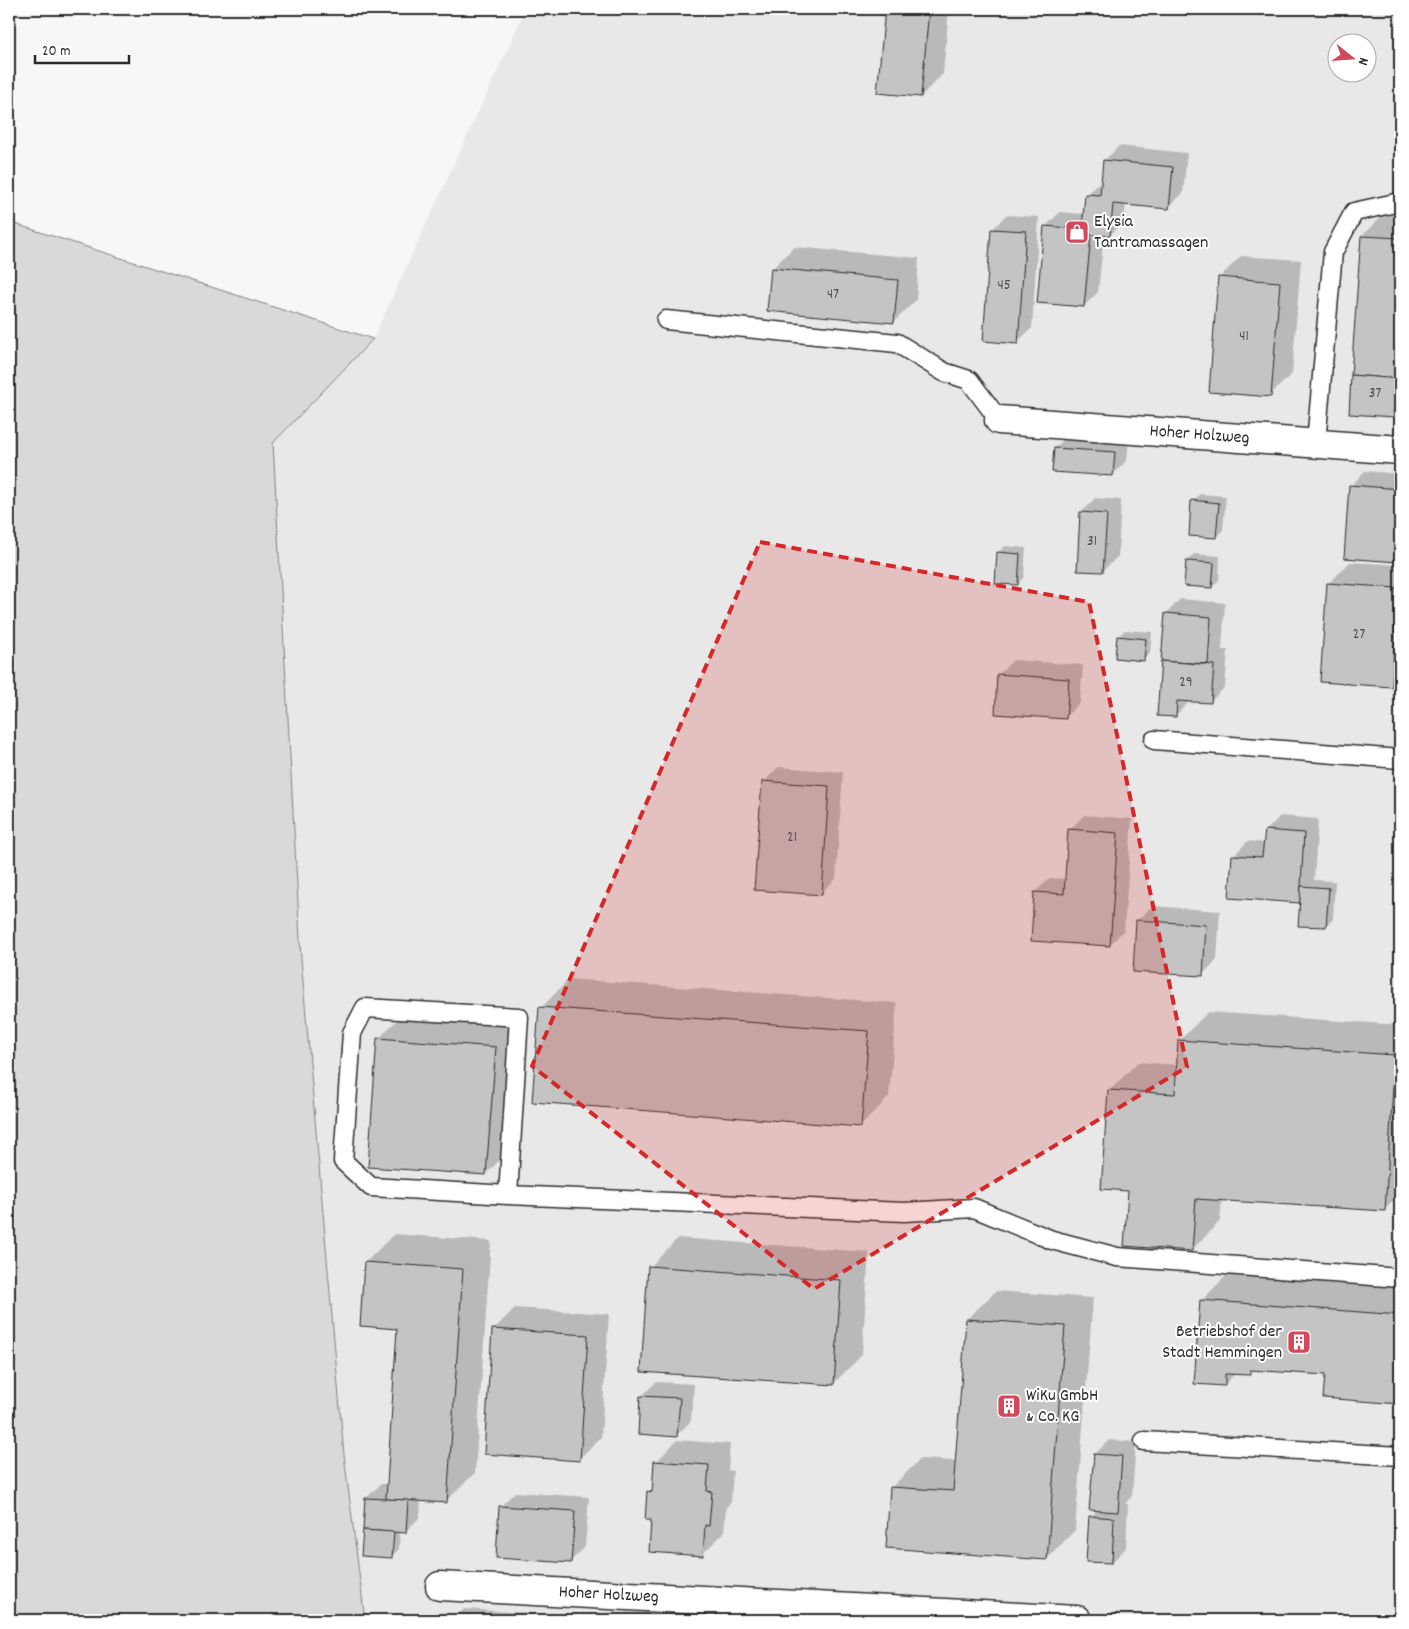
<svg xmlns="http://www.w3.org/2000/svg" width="1409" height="1629" font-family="Dekko,sans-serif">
  <rect width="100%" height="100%" fill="#f7f7f7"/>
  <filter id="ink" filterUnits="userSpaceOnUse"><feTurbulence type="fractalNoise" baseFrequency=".02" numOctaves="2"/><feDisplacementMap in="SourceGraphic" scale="10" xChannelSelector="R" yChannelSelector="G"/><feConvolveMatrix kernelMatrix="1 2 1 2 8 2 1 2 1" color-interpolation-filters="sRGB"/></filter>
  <g filter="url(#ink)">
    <path fill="#e8e8e8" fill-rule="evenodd" d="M526,9H1400V1620H365L344,1455L301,958L273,443L373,339ZM1336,42H1366V72H1336Z"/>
    <polygon fill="#d9d9d9" stroke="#828282" points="9,222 373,339 273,443 301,958 344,1455 365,1620 22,1620 9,1615"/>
    <g fill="#0003">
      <polygon points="886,9 949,9 943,74 921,96 879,92"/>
      <polygon points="1119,146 1187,153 1183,193 1169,207 1126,203 1124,221 1110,235 1104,235 1098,292 1084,306 1045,227 1060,212 1084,214 1086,195 1102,180 1104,161"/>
      <polygon points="1384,214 1400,215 1400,409 1393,416 1362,236"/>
      <polygon points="1006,215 1039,217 1032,328 1017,342 992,230"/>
      <polygon points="794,247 919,258 916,300 894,322 772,269"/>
      <polygon points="1241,256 1301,260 1292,374 1270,395 1220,277"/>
      <polygon points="1069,434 1129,438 1127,460 1113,475 1055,448"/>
      <polygon points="1365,471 1400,474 1400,556 1396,560 1351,486"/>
      <polygon points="1200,494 1226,496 1223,530 1216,537 1193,501"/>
      <polygon points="1095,498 1121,500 1118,556 1103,571 1081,513"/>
      <polygon points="1005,546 1026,548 1024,577 1017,584 998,553"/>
      <polygon points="1194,554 1220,556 1219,580 1212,587 1187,561"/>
      <polygon points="1350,562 1400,565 1400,676 1391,685 1328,584"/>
      <polygon points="1180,599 1225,603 1222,650 1228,650 1225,687 1210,702 1190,701 1175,716 1158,715 1166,614"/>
      <polygon points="1125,630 1152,632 1150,653 1143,660 1118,637"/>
      <polygon points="1013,660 1083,665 1080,703 1065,717 998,675"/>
      <polygon points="778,767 843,772 836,879 821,893 764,782"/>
      <polygon points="1084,815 1132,819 1124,930 1110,945 1035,892 1050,878 1066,879 1069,830"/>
      <polygon points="1280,816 1318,819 1314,880 1335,881 1333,919 1326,926 1301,902 1233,856 1248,841 1265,843 1266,831"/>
      <polygon points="1152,906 1220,911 1217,960 1202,975 1137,921"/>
      <polygon points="569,979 897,1003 889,1097 861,1126 541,1008"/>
      <polygon points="407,1010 524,1019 514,1146 486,1174 378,1039"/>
      <polygon points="1208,1012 1400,1025 1400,1194 1384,1210 1222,1199 1220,1221 1192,1250 1130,1190 1110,1090 1138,1062 1178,1065 1179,1041"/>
      <polygon points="394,1234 491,1241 475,1473 446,1501 421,1500 420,1517 406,1531 400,1531 399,1549 392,1556 366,1498 381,1484 388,1484 399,1327 365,1263"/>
      <polygon points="678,1238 869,1252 862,1355 833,1384 650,1267"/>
      <polygon points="1230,1272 1400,1285 1400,1402 1324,1397 1326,1374 1254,1369 1249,1374 1236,1373 1224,1385 1201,1301"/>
      <polygon points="996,1291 1093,1298 1075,1530 1047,1559 892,1487 920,1459 956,1461 967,1319"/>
      <polygon points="515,1308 609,1314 601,1437 579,1459 493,1330"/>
      <polygon points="656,1382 694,1384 691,1421 677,1435 642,1396"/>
      <polygon points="677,1440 730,1444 728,1470 733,1471 731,1502 726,1507 724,1533 702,1554 652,1519 649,1492 654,1487 656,1462"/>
      <polygon points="1109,1440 1136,1442 1132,1496 1125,1504 1128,1504 1126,1548 1112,1562 1091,1517 1098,1509 1095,1454"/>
      <polygon points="515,1492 589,1497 585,1547 570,1562 501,1506"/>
      <polygon points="464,1609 638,1620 453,1620"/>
    </g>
    <g fill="#c4c4c4" stroke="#2b2b2b">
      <polygon points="885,9 929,9 921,97 877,93"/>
      <polygon points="1103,160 1173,167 1169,209 1113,204 1110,236 1091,235 1084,307 1037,303 1044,226 1082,229 1085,194 1100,195"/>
      <polygon points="991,229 1026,231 1018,344 983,341"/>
      <polygon points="1361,236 1400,238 1400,379 1351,375"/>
      <polygon points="771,268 898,280 894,323 767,311"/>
      <polygon points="1218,277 1280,282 1271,397 1209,392"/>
      <polygon points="1351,375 1400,379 1400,409 1394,409 1394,417 1349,414"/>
      <polygon points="1054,448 1115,452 1113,476 1052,472"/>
      <polygon points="1349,485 1400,489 1397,562 1344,558"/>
      <polygon points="1191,500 1219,503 1216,538 1189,536"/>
      <polygon points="1080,512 1107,514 1103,572 1077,571"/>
      <polygon points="997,552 1020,554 1018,585 995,584"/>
      <polygon points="1186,561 1214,563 1212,588 1184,586"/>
      <polygon points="1327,583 1397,588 1392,687 1320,682"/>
      <polygon points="1165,613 1211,617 1208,664 1161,661"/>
      <polygon points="1117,636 1146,639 1144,661 1115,658"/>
      <polygon points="1161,661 1214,665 1211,703 1177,701 1176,717 1157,716"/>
      <polygon points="997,674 1069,679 1066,719 995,714"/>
      <polygon points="762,781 829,786 822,895 754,890"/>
      <polygon points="1068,829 1118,833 1110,946 1031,941 1034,892 1064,894"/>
      <polygon points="1265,830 1304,833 1300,903 1229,898 1232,855 1262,857"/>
      <polygon points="1301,886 1329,888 1326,927 1298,926"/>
      <polygon points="1136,920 1206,925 1203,976 1133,972"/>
      <polygon points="539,1007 869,1031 861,1127 532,1102"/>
      <polygon points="377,1038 496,1047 486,1175 368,1167"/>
      <polygon points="1178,1040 1395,1055 1385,1211 1196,1199 1192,1251 1124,1246 1128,1191 1101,1189 1108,1090 1175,1094"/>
      <polygon points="364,1262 463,1269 447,1503 386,1499 397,1329 360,1326"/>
      <polygon points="648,1266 841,1280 834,1385 641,1372"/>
      <polygon points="1200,1300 1400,1315 1400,1404 1323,1398 1325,1375 1250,1370 1250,1375 1225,1374 1225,1386 1194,1384"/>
      <polygon points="966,1319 1065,1326 1047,1560 886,1548 890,1487 953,1491"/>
      <polygon points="492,1329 588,1335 580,1461 484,1454"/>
      <polygon points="640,1396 680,1398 677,1437 638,1434"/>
      <polygon points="1094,1454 1122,1456 1118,1512 1089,1510"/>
      <polygon points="654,1461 709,1465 707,1491 712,1492 709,1526 705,1525 703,1556 649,1552 651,1520 645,1520 647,1491 652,1492"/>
      <polygon points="365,1498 408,1500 406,1533 363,1530"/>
      <polygon points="499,1506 575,1511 571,1563 496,1558"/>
      <polygon points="1089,1516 1114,1518 1112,1563 1086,1562"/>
      <polygon points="363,1530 394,1532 392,1558 361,1556"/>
    </g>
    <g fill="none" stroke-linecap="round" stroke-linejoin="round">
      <g stroke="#2b2b2b" stroke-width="21">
        <g id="lane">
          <polyline points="666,320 897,343 944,372 969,380 999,420"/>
          <polyline points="1316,443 1333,252 1354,212 1400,202"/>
          <polyline points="1154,740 1400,759"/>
          <polyline points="508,1195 519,1017 365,1008 352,1033 343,1161 371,1187 508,1195 904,1212 974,1208 1052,1240 1117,1257 1400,1278"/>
          <polyline points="1144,1441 1400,1456"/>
        </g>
      </g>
      <g stroke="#2b2b2b" stroke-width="31">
        <g id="street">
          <path id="s1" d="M999,420L1400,450"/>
          <path id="s2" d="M440,1586L1077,1620"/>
        </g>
      </g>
      <use href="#lane" stroke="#fff" stroke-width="18"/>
      <use href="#street" stroke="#fff" stroke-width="28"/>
    </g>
  </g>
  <path fill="#d62828" fill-opacity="0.2" stroke="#d62828" stroke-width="4" stroke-dasharray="10 6" stroke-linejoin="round" d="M760,542L1089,602L1187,1067L814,1289L532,1066Z"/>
  <defs>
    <g id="shop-square" transform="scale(1.25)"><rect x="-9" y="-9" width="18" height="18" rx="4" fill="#d1495b" stroke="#fff"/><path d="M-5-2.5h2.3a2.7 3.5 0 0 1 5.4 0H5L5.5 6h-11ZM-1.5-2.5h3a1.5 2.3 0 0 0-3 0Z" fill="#fff"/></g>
    <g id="building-square" transform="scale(1.25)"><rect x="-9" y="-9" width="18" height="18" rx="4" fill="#d1495b" stroke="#fff"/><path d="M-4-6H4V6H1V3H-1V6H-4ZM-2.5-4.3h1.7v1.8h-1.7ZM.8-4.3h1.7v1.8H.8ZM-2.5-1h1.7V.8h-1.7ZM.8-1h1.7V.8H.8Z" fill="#fff"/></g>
  </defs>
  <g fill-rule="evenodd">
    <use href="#shop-square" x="1077" y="232"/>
    <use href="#building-square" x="1299" y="1342"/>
    <use href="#building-square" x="1009" y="1406"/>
  </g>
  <g text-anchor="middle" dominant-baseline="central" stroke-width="4" stroke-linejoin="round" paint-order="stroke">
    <g font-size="15" fill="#515151">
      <text x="1004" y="286">45</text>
      <text x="833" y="295">47</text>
      <text x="1244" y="337">41</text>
      <text x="1375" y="394">37</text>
      <text x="1092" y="542">31</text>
      <text x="1359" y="635">27</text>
      <text x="1186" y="683">29</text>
      <text x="792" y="838">21</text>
    </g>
    <g font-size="18" fill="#2b2b2b" stroke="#fff" text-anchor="start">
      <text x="1094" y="222">Elysia<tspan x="1094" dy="21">Tantramassagen</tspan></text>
      <text x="1282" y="1332" text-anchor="end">Betriebshof der<tspan x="1282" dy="21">Stadt Hemmingen</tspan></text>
      <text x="1026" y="1396">WiKu GmbH<tspan x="1026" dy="21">&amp; Co. KG</tspan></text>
    </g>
    <g font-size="18" fill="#2b2b2b" stroke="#fff">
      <text stroke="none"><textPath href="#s1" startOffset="201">Hoher Holzweg</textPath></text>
      <text stroke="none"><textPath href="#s2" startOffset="169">Hoher Holzweg</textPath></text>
    </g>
  </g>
  <rect width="1409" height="1629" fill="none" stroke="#fff" stroke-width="30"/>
  <rect x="15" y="15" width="1379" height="1599" fill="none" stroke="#2b2b2b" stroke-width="2" filter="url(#ink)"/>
  <g transform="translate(1352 58) rotate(107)"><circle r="24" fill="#ffffff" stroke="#aaaaaa"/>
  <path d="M0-4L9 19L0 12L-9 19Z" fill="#d1495b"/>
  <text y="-8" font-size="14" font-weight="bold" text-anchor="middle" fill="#2b2b2b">N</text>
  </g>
  <path d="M35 55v8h94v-8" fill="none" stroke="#2b2b2b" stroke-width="2.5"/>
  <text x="42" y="55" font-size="15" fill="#2b2b2b" stroke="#ffffff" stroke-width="4" paint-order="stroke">20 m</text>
</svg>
